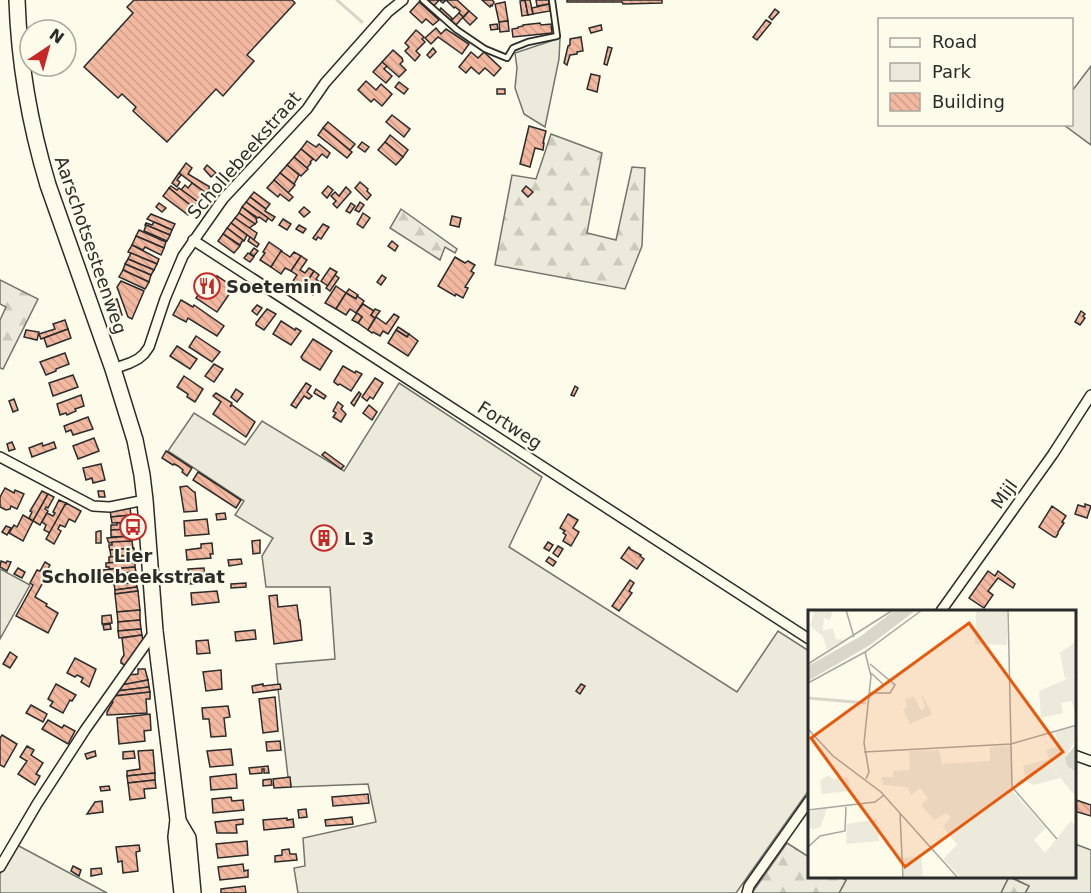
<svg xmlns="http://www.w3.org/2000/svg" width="1091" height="893" font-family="'DejaVu Sans',sans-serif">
  <defs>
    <pattern id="forest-firs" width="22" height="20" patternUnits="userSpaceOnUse" patternTransform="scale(1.5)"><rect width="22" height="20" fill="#ecebdb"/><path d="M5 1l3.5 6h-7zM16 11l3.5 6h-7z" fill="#cbcabc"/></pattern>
    <pattern id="building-back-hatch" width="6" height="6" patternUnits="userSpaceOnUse" patternTransform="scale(1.5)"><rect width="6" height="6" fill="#f2b8a0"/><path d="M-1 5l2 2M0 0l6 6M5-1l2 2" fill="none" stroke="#d09e8a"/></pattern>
  </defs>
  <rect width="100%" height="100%" fill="#fdfbea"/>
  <g fill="#ecebdb" stroke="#74746e" stroke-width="1.5">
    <polygon points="560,38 559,59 545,127 524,114 515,88 517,68 515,53"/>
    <polygon points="1091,66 1091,145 1064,125 1072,124 1072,91"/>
    <polygon points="399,383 542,477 509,547 737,692 778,631 809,651 809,790 736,893 298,893 294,868 305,866 303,838 376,822 368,784 291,787 290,778 288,777 278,689 280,689 280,685 278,684 276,664 335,659 330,587 266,587 262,556 273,538 235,515 244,501 168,451 194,413 245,445 262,421 344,471"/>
    <polygon points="0,569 30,585 0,639"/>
    <polygon points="1075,844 1091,850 1091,893 1025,893 1029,886 1011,877 1074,876"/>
    <polygon points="17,845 107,893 0,893 0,874"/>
    <polygon points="840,877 1009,877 1001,893 839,893 846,880"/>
  </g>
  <g fill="url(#forest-firs)" stroke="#74746e" stroke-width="1.5">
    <polygon points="551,134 602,153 587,233 616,240 632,167 645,168 642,246 625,289 495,265 512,175 536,179"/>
    <polygon points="401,209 457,249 455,253 445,247 440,260 390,228"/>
    <polygon points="0,280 38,299 3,369 0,368 0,320 6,307 0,304"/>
    <polygon points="787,843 809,857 809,876 840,877 846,880 839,893 752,893"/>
    <polygon points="1009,877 1029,886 1025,893 1001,893"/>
  </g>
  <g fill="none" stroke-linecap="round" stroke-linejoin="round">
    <polyline stroke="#d8d7c9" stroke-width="3" points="337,0 362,22"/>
  </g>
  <g fill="url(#building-back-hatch)" stroke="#2b2b2b" stroke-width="1.5">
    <polygon points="134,0 292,0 295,3 247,55 254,61 223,96 216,89 167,142 133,111 136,107 122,94 118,98 84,67 133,13 127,7"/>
    <polygon points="428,0 446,0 443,3 439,0 434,6"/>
    <polygon points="446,0 457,0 469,11 463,17 459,13 460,11 455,7 454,8"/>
    <polygon points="482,0 492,0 494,2 492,6 491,5 490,7"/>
    <polygon points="525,0 528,15 522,16 520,1"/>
    <polygon points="525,0 530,0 533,14 528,15"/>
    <polygon points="536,0 549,0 549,4 537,6"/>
    <polygon points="567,0 662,0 662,3 623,4 622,2 567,2"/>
    <polygon points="419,2 439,20 433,25 426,19 422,23 410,12"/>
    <polygon points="505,2 508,21 499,22 495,4"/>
    <polygon points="549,4 550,11 533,14 532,8"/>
    <polygon points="441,8 452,18 450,21 439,11"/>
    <polygon points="775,9 779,12 772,20 769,17"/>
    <polygon points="469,11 477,18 470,25 463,18"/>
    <polygon points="459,13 463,17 456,25 451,21"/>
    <polygon points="766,20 771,23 757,40 753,37"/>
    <polygon points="508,21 509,31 500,32 499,22"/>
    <polygon points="540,23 541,25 551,24 552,33 513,37 512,29 518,28 518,27 523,26 523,25"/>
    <polygon points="497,24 498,29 491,30 490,25"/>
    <polygon points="601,25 602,30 591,33 589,28"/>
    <polygon points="436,28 441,34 446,29 469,44 462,54 438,37 431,44 425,38"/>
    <polygon points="416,30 424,37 422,39 425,42 416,51 420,55 415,61 405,51 409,47 405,43"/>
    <polygon points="581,37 583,51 577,52 577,54 570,55 567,65 564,63 568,46 570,45 570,39"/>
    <polygon points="608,47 612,48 607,65 604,64"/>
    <polygon points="433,48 436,52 430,58 427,55"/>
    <polygon points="393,50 402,58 403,61 400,64 406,70 399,77 382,62"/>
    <polygon points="471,52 478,58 484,52 501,68 494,76 485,68 479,74 471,67 466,73 459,67"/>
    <polygon points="382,62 387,66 384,69 392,76 386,83 373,72"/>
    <polygon points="591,74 600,76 597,92 587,89"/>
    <polygon points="366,81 376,90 381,84 392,94 382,106 374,99 371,102 358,90"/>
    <polygon points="399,82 408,89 404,94 395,87"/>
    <rect x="497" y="89" width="8" height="5"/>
    <polygon points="392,115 410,129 404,137 386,122"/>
    <polygon points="328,122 355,144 350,150 323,128"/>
    <polygon points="529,126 546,131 543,143 544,143 543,150 535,148 530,167 520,164"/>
    <polygon points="323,128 352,152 347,158 318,135"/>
    <polygon points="390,135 408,150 403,157 385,142"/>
    <polygon points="307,141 316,147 319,144 330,153 327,158 322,154 316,161 301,149"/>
    <polygon points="362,142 369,147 365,152 358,147"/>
    <polygon points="385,142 403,157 396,165 378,150"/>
    <polygon points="301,149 313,159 310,162 311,163 307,168 294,157"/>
    <polygon points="294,157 308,169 301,176 287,165"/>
    <polygon points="186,163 192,168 188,174 210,187 206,193 179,173"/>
    <polygon points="207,165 216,173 211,177 204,169"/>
    <polygon points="287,165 299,175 294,184 280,173"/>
    <polygon points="179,173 181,175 177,180 180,182 177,187 172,183"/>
    <polygon points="280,173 295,185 288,193 274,180"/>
    <polygon points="274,180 293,197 289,201 280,194 278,197 267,188"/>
    <polygon points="360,182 368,189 367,191 371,195 367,200 355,188"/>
    <polygon points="192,183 206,193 198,202 181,190 185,185 188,188"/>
    <polygon points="171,186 177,190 179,188 198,202 194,208 169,188"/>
    <polygon points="328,186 333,190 327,198 322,193"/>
    <polygon points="526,186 533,192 528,197 522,191"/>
    <polygon points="346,187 351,192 337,208 333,204 336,201 331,196 335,192 339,196"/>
    <polygon points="169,188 194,208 188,215 163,196"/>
    <polygon points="254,192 270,204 266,209 250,197"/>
    <polygon points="250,197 266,209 265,211 275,217 272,221 246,202"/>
    <polygon points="246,202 268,218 266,222 259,217 258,218 242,207"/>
    <polygon points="360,202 364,205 359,212 355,210"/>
    <polygon points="159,203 166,208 162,212 156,207"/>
    <polygon points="351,203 355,206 350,213 346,211"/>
    <polygon points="242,207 256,218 257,222 255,224 239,213"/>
    <polygon points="304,207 310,212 304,217 299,212"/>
    <polygon points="239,213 255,224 249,228 235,218"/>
    <polygon points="363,213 370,218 363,228 357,224"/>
    <polygon points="151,214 175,224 172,230 147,219"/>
    <polygon points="452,216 461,218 459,227 450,225"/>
    <polygon points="235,218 257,233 254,240 231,223"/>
    <polygon points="283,219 291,224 287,230 279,225"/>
    <polygon points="154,222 172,230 170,235 145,225 146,223 152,225"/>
    <polygon points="231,223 247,235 244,241 227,228"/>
    <polygon points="323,224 329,227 321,239 318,237 316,240 313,238"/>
    <polygon points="146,225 170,235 167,241 144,231"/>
    <polygon points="299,225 306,229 303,233 296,229"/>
    <polygon points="227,228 243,240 240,245 223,234"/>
    <polygon points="139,230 166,242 164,248 136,236"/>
    <polygon points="223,234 240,246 234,253 218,241"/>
    <polygon points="136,236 164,248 161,255 145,247 143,250 132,245"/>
    <polygon points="250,237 259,244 257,247 248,241"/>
    <polygon points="392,241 398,246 395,251 388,246"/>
    <polygon points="269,242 282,251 271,267 260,260 265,253 263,252"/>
    <polygon points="132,245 159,259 157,264 128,252"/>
    <polygon points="254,248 258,251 254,256 250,253"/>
    <polygon points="281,251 290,257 294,252 301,256 291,271 285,268 281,274 271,267"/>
    <polygon points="131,253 157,264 154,270 128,259"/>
    <polygon points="248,253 254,257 250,262 244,258"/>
    <polygon points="301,256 307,260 300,270 305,273 309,268 314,271 303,288 293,281 297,275 291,271"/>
    <polygon points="455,257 465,263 468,261 475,265 471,271 474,273 465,287 468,288 463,298 456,294 455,296 438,286"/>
    <polygon points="128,259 154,270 151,275 125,264"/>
    <polygon points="125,264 151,275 149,282 123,270"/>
    <polygon points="330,268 337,272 328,286 321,281"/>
    <polygon points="123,270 149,282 145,289 119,277"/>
    <polygon points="314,271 319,275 316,279 321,283 313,295 303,288"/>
    <polygon points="212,274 217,278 217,276 232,286 228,292 230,293 217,312 196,298"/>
    <polygon points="335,275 339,278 330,291 326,288"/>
    <polygon points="382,275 386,278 381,285 377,282"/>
    <polygon points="121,281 144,291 132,319 128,317 117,287"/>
    <polygon points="336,286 346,293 336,309 325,303"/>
    <polygon points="349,289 358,295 356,299 346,293"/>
    <polygon points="346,293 356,299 357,296 364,301 356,313 350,309 346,315 336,309"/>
    <polygon points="117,299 122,315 112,318 107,302"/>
    <polygon points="181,300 193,307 194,305 224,326 217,336 188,318 186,322 173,315"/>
    <polygon points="363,304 374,311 371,315 375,318 368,330 358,323 362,317 356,313"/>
    <polygon points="257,305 262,308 257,315 252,311"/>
    <polygon points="267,309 276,314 264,330 256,325 256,323"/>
    <polygon points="375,309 380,311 375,318 371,315"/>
    <polygon points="1081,311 1085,314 1083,316 1085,318 1080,325 1075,322"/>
    <polygon points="357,313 362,317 358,323 352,320"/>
    <polygon points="394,314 399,317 388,334 383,331 380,336 373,332 372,333 368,330 376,317 386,324"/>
    <polygon points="65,320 68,329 41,339 39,334 55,329 53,324"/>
    <polygon points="281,321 295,330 296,328 301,331 291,345 273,334"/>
    <polygon points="398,327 409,334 407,337 396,330"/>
    <polygon points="68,329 71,338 47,347 44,338"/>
    <polygon points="26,330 39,332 37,340 24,337"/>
    <polygon points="396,330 407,337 409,334 418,341 408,356 388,343"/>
    <polygon points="196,336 220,352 212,362 189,347"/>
    <polygon points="313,339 332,351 320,370 303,360 301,357"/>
    <polygon points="177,346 197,359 190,369 170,356"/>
    <polygon points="65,353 69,364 56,369 56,371 46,375 40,362"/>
    <polygon points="214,364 223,369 214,382 205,376"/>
    <polygon points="343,366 355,373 356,371 362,374 351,391 340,384 338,385 334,382 334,381"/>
    <polygon points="73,375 78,387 53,396 49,383"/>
    <polygon points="184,376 203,389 195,402 187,397 188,394 177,387"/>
    <polygon points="375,378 383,383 373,399 370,397 367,401 362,397"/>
    <polygon points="306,383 311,386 307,392 312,396 309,399 304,396 296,408 291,405"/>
    <polygon points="575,386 578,388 574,396 571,395"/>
    <polygon points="236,389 243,394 237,402 231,397"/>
    <polygon points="316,389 326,396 324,399 314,393"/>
    <polygon points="359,392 361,394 354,406 351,403"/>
    <polygon points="216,393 232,403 230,407 232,405 255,422 246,437 213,414 221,402 213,396"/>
    <polygon points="81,395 84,406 75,409 76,411 67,415 66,413 60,415 57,404"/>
    <polygon points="14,399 18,410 13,412 9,401"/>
    <polygon points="338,402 343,406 341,409 346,414 341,422 333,417 336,413 333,411"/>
    <polygon points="369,405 377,412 372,420 363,413"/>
    <polygon points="88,417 93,429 73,435 71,430 66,432 64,426"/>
    <polygon points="94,438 99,451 78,459 73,446"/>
    <polygon points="12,442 15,449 9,451 7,444"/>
    <polygon points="54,442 56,448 32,457 29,448 42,443 43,446"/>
    <polygon points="166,451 192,468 187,476 182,472 183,470 178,466 174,464 173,465 162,458"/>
    <polygon points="325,452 344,466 341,469 322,455"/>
    <polygon points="101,464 105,480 93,483 92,478 86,480 83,468"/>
    <polygon points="198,472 241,500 236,508 193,480"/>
    <polygon points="187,486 194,492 195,492 197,511 184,512 180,487"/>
    <polygon points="5,488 14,493 15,490 24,494 17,509 11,506 10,509 6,510 0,507 0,497"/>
    <polygon points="42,491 48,494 33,521 29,518 32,512 30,511"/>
    <polygon points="98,491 104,491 105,497 99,497"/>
    <polygon points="48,494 54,497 48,508 46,507 45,509 48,511 40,525 33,521"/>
    <polygon points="59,500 66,503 50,533 44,530 46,525 42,522 47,513 53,516 55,513 53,512"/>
    <polygon points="66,503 81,511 75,522 69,519 65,527 60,525 58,529 61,531 54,544 46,539"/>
    <polygon points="1085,504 1091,506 1087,518 1075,514 1078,505 1085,507"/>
    <polygon points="1052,506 1066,516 1062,522 1064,523 1058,532 1058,534 1056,537 1054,537 1039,527"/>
    <polygon points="130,508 131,515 111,517 110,510"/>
    <polygon points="225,513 226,519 217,520 216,514"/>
    <polygon points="568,514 578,520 573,528 579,532 571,546 563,541 566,535 563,533 565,531 560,528"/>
    <polygon points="23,515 33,521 23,541 9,533 14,525 17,527"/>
    <polygon points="131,515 132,522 112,523 111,517"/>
    <polygon points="207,519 209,534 185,536 184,521"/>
    <polygon points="132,522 132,529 111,530 111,525 117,525 117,523"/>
    <polygon points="6,526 11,528 7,535 2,532"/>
    <polygon points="132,529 133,536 111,537 111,530"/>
    <polygon points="99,531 101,531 101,543 96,543 96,532"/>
    <polygon points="321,531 326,532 330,537 326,545 321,545 318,538"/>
    <polygon points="132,536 132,541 109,543 108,541 107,538"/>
    <polygon points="260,540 260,553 253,554 252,541"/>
    <polygon points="132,541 133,548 110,550 109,547 109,545 112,545 112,542"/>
    <polygon points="548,542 553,545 549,551 544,548"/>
    <polygon points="212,543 213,554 210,554 211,558 187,560 186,550 201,548 201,544"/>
    <polygon points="558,546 563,549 558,557 553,553"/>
    <polygon points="629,547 630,548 630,549 641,555 640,556 644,559 637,569 621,558"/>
    <polygon points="134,548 134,555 111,557 110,550"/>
    <polygon points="134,555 135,561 109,563 109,557"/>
    <polygon points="549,557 556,562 553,566 546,561"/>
    <polygon points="241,559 242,564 229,566 228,560"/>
    <polygon points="1,561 6,563 7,561 11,562 7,571 0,567"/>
    <polygon points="135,561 135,567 109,569 109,567 106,567 106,563"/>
    <polygon points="45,562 50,565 45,574 47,575 35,597 47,604 46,606 58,613 48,633 16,616 33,585 30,583 37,570 40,571"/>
    <polygon points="135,567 136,572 93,575 92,571"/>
    <polygon points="18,568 25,572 22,578 14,574"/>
    <polygon points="204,568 206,583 190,584 188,569"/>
    <polygon points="988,571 995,576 998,571 1015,584 1013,588 998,578 988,591 993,595 984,608 969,598"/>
    <polygon points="136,572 136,577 102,579 102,575"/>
    <polygon points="136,577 136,583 113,584 113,579"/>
    <polygon points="630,580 634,583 629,591 632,593 619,611 612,606"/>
    <polygon points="136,583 137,587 115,590 114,584"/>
    <polygon points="246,583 246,587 231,588 231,584"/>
    <polygon points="137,587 138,591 115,594 115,590"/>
    <polygon points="138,591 140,610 117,612 115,594"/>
    <polygon points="217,591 219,602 192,605 191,593"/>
    <polygon points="277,595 278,607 297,605 299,620 300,620 302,640 274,644 269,596"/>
    <polygon points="140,610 140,620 118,622 117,612"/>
    <polygon points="111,615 112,623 102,624 102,616"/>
    <polygon points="140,620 141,629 118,631 118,622"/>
    <polygon points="110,624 111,629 104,630 103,625"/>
    <polygon points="141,629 142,635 119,638 118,631"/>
    <polygon points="255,630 256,639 236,641 235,632"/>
    <polygon points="142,635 143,640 126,666 121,663 121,660 124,655 122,638"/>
    <polygon points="208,640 210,653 197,654 196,641"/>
    <polygon points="10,652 17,657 10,668 3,664"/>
    <polygon points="75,658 96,669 89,687 81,682 83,678 77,675 75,677 67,673"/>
    <polygon points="138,669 145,669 148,680 125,685 124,681 128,675 138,674"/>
    <polygon points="221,670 222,689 206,691 203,672"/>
    <polygon points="148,680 149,687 117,691 121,685"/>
    <polygon points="56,684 76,695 72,701 70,700 63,713 50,706 53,702 48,699"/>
    <polygon points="263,684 263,686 280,684 281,689 253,693 252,686"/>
    <polygon points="581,684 585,686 580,694 576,691"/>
    <polygon points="149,687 150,692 114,696 117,691"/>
    <polygon points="150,692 150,699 146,699 147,713 107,715 107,712 113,702 111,701 114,696"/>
    <polygon points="275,697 278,731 263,733 259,699"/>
    <polygon points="31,705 47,714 43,722 26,713"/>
    <polygon points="228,706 230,717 224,718 226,736 211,737 209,719 203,719 202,708"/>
    <polygon points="150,714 151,730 144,731 145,741 119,744 117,718"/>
    <polygon points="48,720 62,728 64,725 75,731 68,744 42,729"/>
    <polygon points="2,735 17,744 4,767 0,765 0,738"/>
    <polygon points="280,741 281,750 267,751 266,742"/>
    <polygon points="27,746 34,750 31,755 43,763 36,774 40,776 35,785 18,774 27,761 20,757"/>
    <polygon points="231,749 233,765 210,767 207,751"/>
    <polygon points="153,750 155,773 127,776 127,771 140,769 138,751"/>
    <polygon points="95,751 96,756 87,759 85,754"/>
    <polygon points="134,751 135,758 123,759 123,752"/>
    <polygon points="268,766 269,773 264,773 264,769 262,769 262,773 250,774 249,768"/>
    <polygon points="155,773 155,780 128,783 127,776"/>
    <polygon points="236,774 237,788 211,790 210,777"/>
    <polygon points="290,777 291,787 274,788 273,779"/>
    <polygon points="271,779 272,785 263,786 263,780"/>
    <polygon points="155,780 156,788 144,789 145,798 130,800 128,783"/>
    <polygon points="109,786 110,790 101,791 100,787"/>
    <polygon points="368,794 369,803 333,806 332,797"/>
    <polygon points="231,797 232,801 243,800 244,810 213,813 212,799"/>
    <polygon points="1074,798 1076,798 1076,800 1091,805 1091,816 1074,811"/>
    <polygon points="102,801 103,812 87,814 95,802"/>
    <polygon points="306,809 307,817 299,818 298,810"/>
    <polygon points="352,817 353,824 326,826 325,820"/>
    <polygon points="287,818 287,820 293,819 294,827 264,830 263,820"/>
    <polygon points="243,819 243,824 236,825 237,833 217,833 215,822"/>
    <polygon points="247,841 248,855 218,858 216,844"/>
    <polygon points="139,845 140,851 136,852 138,871 123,873 122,861 118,862 116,847"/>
    <polygon points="289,849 290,854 296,854 297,860 275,862 275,856 282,855 282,850"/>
    <polygon points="243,864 244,871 248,870 248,877 220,880 218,867"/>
    <polygon points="73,866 81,870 79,876 71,871"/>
    <polygon points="101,868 102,874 91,876 91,869"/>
    <polygon points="245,886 246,893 221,893 221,889"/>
  </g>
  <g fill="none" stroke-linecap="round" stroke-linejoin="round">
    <g stroke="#2b2b2b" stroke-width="8">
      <polyline id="lane" points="423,0 457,30 485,49 507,58 513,48 528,42 557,36 552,0"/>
    </g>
    <g stroke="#2b2b2b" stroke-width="12">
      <g id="street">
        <polyline points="193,240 809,639"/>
        <polyline points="113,369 130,363 138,359 144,354 149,347 165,299 183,256 223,199 307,109 325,83 388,12 403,0"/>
        <polyline points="0,457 93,506 110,507 145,500"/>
        <polyline points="941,611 1053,454 1091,395"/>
        <polyline points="1074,755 1091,761"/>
        <polyline points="0,867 37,804 85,730 155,631"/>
        <polyline points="747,893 749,886 809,801"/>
      </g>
    </g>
    <g stroke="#2b2b2b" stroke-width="18">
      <g id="primary">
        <path d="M17,0C19,62 30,125 48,185L113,369L135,440L142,475L145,500L155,631L178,820L176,837L182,893"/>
        <polyline points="178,821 188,838 193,893"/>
      </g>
    </g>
    <use href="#lane" stroke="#fdfbea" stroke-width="4.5"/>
    <use href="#street" stroke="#fdfbea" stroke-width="9"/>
    <use href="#primary" stroke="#fdfbea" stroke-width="15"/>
  </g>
  <defs>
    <g id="restaurant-ring" transform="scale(1.35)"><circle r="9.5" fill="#fdfbea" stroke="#c62828" stroke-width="1.5"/><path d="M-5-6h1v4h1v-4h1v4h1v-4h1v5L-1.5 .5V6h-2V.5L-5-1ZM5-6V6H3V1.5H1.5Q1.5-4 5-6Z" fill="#c62828"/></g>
    <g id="bus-ring" transform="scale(1.35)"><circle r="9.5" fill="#fdfbea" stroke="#c62828" stroke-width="1.5"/><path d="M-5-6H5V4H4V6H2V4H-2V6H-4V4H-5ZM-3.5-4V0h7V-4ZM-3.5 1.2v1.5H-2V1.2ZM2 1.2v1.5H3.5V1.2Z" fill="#c62828"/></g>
    <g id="building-ring" transform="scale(1.35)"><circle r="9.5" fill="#fdfbea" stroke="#c62828" stroke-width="1.5"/><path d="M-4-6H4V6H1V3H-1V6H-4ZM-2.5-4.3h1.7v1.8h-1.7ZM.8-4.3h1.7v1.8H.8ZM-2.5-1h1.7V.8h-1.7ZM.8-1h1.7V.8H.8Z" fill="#c62828"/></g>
  </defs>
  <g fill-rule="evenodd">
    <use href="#restaurant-ring" x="207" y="286"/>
    <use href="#bus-ring" x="133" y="527"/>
    <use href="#building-ring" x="324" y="538"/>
  </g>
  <g text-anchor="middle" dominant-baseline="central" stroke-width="4.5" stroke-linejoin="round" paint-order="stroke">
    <g font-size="18" fill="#2b2b2b" stroke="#fdfbea">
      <text transform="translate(244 155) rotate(-49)">Schollebeekstraat</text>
      <text transform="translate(91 245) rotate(71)">Aarschotsesteenweg</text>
      <text transform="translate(510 425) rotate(33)">Fortweg</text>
      <text transform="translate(1004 494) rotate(-54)">Mijl</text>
    </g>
    <g font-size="18" font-weight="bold" fill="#2b2b2b" stroke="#fdfbea" text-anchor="start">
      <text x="226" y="286">Soetemin</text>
      <text x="344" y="538">L 3</text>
      <text x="133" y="555" text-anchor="middle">Lier<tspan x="133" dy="21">Schollebeekstraat</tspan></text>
    </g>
  </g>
  <g transform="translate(808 610)">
    <rect width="268" height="268" fill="#fdfbea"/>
    <path d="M7,0H25L22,10L16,8L14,26L2,16ZM168,0L199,1V35L167,34ZM268,65V109L264,91L253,93L255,103L233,108L231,81ZM268,115V129L256,142L253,155L245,152L243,157L252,168L225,175L218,171L215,156L241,149L238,140L251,136L247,122ZM203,136V180L238,218L226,230L237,243L263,211L268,216V268H153L135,249L149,235L135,217L143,207L138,203L126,210L113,195L120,188L112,178L103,185L99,177L75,175L74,167H85V161L102,160L101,141L131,140L134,154L182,151V137ZM19,198L13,216L5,220L0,214V202ZM69,209L71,231L38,234L39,214ZM113,246L115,268H96L94,248Z" fill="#ecebdb"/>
    <path d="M25,18L28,29L36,30L19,40L13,21ZM268,31V65L257,69L252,43ZM114,84L124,104L102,114L95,99L99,97L97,89L106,87L113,100L117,98ZM268,129L257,148L268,162V187L243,157L241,149L252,155L256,142ZM20,165L25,169L40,167L42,181L14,184L12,171Z" fill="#ecebdb"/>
    <path d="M87,0H108L62,35L0,71V56L53,26ZM268,134V162L259,156L257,148Z" fill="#d8d7c9"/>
    <path fill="none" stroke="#d8d7c9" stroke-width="3" d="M0,88L58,93"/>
    <path fill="none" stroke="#a9a89e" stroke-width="1.5" d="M38,0L46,27M200,0L204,177L249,229M57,42L63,66L56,133L61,162L58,169M0,54L85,0M63,63L76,75L82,69M0,73L57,42L114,0M62,83H82L87,75L62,54M0,119L25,146L73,182L150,268M56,142L203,134L269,115M0,200L67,192L76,185M92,204L95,268M0,237L12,226L37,221L38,197"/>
    <path fill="#e8590c" fill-opacity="0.15" stroke="#e8590c" stroke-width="3" d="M161,13L255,142L97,257L3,128Z"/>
    <rect width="268" height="268" fill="none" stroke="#2b2b2b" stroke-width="3"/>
  </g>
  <rect x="878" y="18" width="195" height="108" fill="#fdfbea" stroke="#a9a89e" stroke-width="1.5"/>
  <rect x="890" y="38" width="30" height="9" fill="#fdfbea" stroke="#a9a89e" stroke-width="1.5"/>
  <text x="932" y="48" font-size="18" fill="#2b2b2b">Road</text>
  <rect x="890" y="63" width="30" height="18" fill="#ecebdb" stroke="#a9a89e" stroke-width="1.5"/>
  <text x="932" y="78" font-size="18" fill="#2b2b2b">Park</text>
  <rect x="890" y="93" width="30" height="18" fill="url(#building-back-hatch)" stroke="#a9a89e" stroke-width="1.5"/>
  <text x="932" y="108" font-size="18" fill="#2b2b2b">Building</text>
  <g transform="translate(48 48) rotate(36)"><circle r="28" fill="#fdfbea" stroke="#a9a89e" stroke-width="1.5"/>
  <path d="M0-4.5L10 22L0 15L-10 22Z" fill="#c62828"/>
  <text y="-9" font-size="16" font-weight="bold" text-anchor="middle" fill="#2b2b2b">N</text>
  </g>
</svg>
